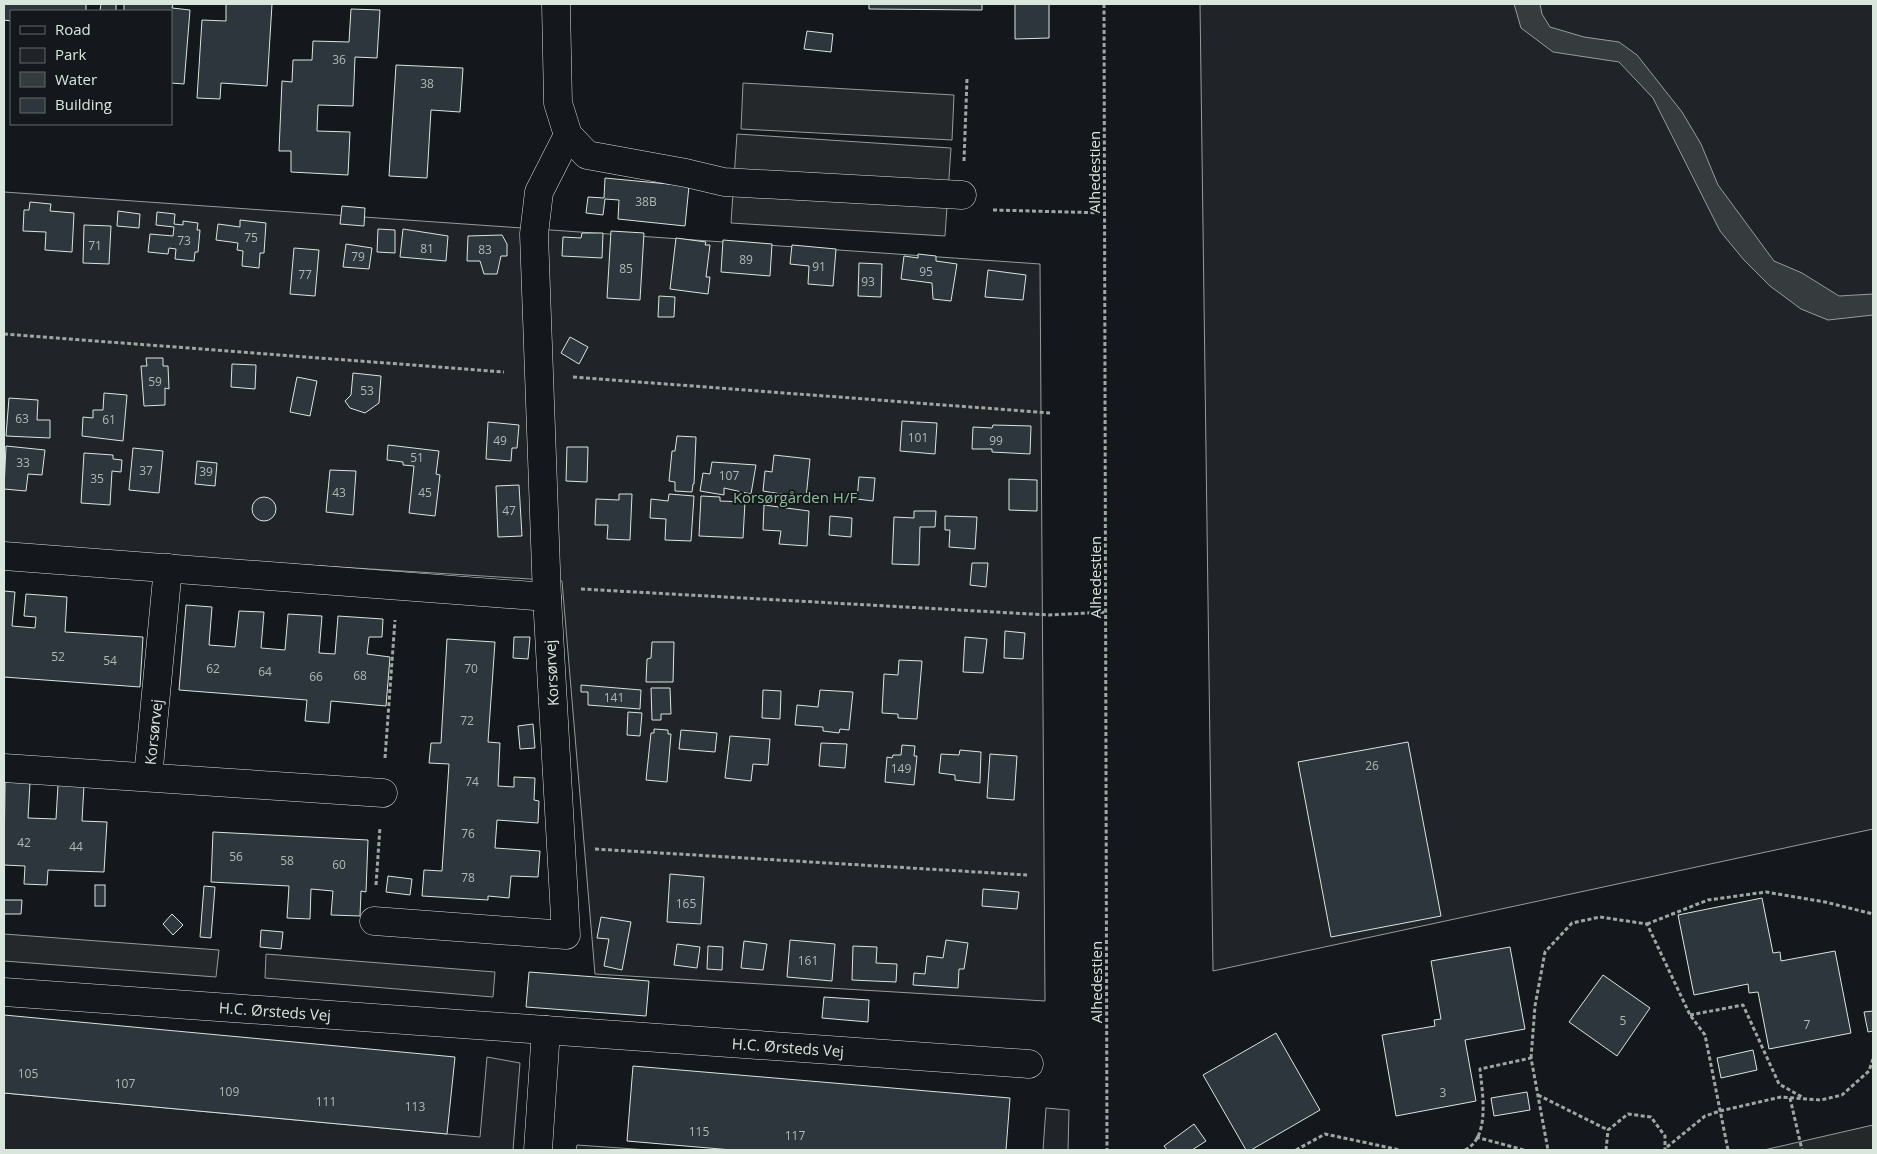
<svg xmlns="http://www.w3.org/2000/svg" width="1877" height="1154" font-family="'Open Sans',sans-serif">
  <rect width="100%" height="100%" fill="#14181c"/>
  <g fill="#202428" stroke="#939e99">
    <polygon points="1200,4 1873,4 1873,829 1213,971"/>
    <polygon points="4,192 1040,264 1045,1001 595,974 562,581 4,546"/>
    <polygon points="487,1057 520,1063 513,1150 4,1150 4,1093 480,1137"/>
    <polygon points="1046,1108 1069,1110 1068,1150 1043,1150"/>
    <polygon points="577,1145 649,1150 576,1150"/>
  </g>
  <g fill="#24282b" stroke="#939e99">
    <polygon points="743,83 954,95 952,140 741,129"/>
    <polygon points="737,134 951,148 945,236 731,223"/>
    <polygon points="4,934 219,950 216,977 4,961"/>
    <polygon points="266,954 495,972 493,997 265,978"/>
    <polygon points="1873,1125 1873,1150 1764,1150"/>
  </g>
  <polygon fill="#363b3e" stroke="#939e99" points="1514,4 1540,4 1542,14 1550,27 1584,37 1619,42 1637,55 1682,112 1701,144 1718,185 1774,261 1802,273 1839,296 1873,294 1873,315 1828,320 1801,309 1770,286 1744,260 1720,231 1653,98 1619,62 1553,52 1521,28"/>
  <g fill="#2c363c" stroke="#d8e6dc">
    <polygon points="4,4 86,4 86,11 11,11 11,21 4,20"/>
    <polygon points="101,4 116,4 116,11 100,11"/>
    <polygon points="124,4 173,4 172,8 190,10 184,84 171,83 171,11 124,11"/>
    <polygon points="226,4 272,4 267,86 221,83 220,99 197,98 202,20 226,21"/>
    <polygon points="869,4 982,4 982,10 869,9"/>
    <polygon points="1015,4 1049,4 1049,38 1015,39"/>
    <polygon points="351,9 380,10 377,58 355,57 353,106 318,105 317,131 350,132 348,175 291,172 291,151 279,151 282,81 292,82 293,60 312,60 313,41 349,42"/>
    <polygon points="807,31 833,34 831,52 804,49"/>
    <polygon points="396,65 463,68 460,112 431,110 427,178 389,176"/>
    <polygon points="605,178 689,186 685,226 618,219 619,200 605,199 603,215 586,213 588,197 604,198"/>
    <polygon points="30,202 51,204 50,211 74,213 72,252 45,250 46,232 23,231 24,210 29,210"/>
    <polygon points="342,206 365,208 364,226 340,224"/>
    <polygon points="118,211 140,214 139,228 117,226"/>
    <polygon points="157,212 175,214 174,224 183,225 183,221 198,223 197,230 200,230 198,252 195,252 194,261 175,259 176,249 169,248 168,254 148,252 150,234 173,236 174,227 156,225"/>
    <polygon points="240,220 266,223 264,253 260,253 259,268 242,266 243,251 237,250 238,243 216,240 218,224 240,227"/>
    <polygon points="84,225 111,226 109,264 83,263"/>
    <polygon points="378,229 395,230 395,253 377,252"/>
    <polygon points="403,229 448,236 446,261 400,257"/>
    <polygon points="611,231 644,233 640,300 607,298"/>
    <polygon points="582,233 603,233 602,258 562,256 563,237 581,238"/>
    <polygon points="502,235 507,244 507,256 501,256 497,274 484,274 480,261 467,261 468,236"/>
    <polygon points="676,238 706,242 705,245 710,245 706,277 710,277 708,294 670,289"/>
    <polygon points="723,240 772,244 770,276 721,272"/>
    <polygon points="346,244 372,248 369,269 343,267"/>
    <polygon points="792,245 836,249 833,286 808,284 809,266 790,264"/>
    <polygon points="294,248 319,250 315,296 290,294"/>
    <polygon points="918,254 936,256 936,261 957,264 951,301 933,299 932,283 901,279 904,256 918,258"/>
    <polygon points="859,263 882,264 881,297 858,296"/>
    <polygon points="988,270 1026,275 1023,300 985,297"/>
    <polygon points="659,296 675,297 674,317 658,317"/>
    <polygon points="570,337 588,347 579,364 561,353"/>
    <polygon points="146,358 163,358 163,366 168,366 169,389 165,388 165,405 144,406 141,366 147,366"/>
    <polygon points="232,364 256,365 255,389 231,387"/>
    <polygon points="353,373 381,376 379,403 365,413 350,408 345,401 351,395"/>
    <polygon points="297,377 317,381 310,416 290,412"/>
    <polygon points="104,393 127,395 123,441 82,436 83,417 93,418 93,410 103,410"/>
    <polygon points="9,398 38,400 37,420 50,420 50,438 6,436"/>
    <polygon points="902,421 937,423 935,454 900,451"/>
    <polygon points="488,422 519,425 517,448 512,448 511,461 486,459"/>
    <polygon points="993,425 1031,426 1030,454 992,452 992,449 972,449 973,427 992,428"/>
    <polygon points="677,436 696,437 694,484 693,484 692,492 675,491 675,482 669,481 672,451 675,451"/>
    <polygon points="388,445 439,451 436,474 440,475 435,516 409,513 414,466 403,465 403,462 387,460"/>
    <polygon points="6,446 45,450 42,475 28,474 26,491 4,489"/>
    <polygon points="567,447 588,447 587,482 566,481"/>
    <polygon points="133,448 163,451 159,493 129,490"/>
    <polygon points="84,453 113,455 113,459 122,460 121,472 112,471 110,505 81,503"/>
    <polygon points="774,455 810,459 806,498 763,491 765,471 772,472"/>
    <polygon points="197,461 217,463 215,486 195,484"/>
    <polygon points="712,462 756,465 751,494 724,488 724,495 700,491 703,473 710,474"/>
    <polygon points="330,470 356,471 353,515 326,512"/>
    <polygon points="859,477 875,478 873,501 857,499"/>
    <polygon points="1009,479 1037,480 1037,511 1009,510"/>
    <polygon points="519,485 522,536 498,537 496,486"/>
    <polygon points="619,494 632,494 630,540 607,539 608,525 595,525 596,499 619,500"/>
    <polygon points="669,494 694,496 691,541 665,540 666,519 650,518 651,499 668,501"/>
    <polygon points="701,496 720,497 720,501 745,502 743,538 699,536"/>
    <circle cx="264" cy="509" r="12"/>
    <polygon points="764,505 809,511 807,546 779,544 781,531 763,530"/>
    <polygon points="914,511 936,511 935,527 920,527 919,565 892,564 894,517 914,518"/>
    <polygon points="830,516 852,518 851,537 829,535"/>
    <polygon points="945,516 977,517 975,549 949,547 950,530 945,530"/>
    <polygon points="972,563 988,563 986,587 970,585"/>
    <polygon points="4,591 15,592 12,626 35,628 36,617 24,616 26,594 67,597 65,632 143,637 140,687 4,677"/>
    <polygon points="186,605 212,607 209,645 235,647 239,611 264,612 261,648 285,650 288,614 322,616 319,653 335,654 338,616 383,619 382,637 369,637 367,654 390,657 386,706 331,701 329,723 305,721 307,700 179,690"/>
    <polygon points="1005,631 1025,633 1023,659 1004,658"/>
    <polygon points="514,637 530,637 528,659 513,658"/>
    <polygon points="965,637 987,639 983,673 963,672"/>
    <polygon points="447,639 495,642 488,742 500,743 498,786 514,787 514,777 535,778 534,800 539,801 538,823 497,820 495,848 540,851 538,877 511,876 509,898 488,896 488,900 422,896 424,870 442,871 449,764 429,763 431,743 441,743"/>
    <polygon points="652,642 674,642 673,682 646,682 647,659 651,658"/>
    <polygon points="899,660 922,661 917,719 898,718 898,714 882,713 884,674 898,675"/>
    <polygon points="581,685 641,690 640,709 588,705 588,692 581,692"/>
    <polygon points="651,688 670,688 671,714 661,714 661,720 652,720"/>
    <polygon points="763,690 781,691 780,719 762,718"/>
    <polygon points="820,690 853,692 849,730 840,729 839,733 823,731 823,727 795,725 797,705 818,707"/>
    <polygon points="628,712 642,713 640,736 627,735"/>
    <polygon points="533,724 535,748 520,749 518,726"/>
    <polygon points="654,729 668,730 668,734 671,734 667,782 646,780 651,733 654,733"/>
    <polygon points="681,730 717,733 715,752 679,749"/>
    <polygon points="730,736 770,739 768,765 753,764 751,781 725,778"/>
    <polygon points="1408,742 1441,916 1331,937 1298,762"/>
    <polygon points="821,743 847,744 845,768 819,766"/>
    <polygon points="902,745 915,746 914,756 917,756 914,785 885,782 887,757 892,758 893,755 901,755"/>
    <polygon points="960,750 981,752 980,783 955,780 955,775 939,773 941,754 959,755"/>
    <polygon points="990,754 1017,756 1014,800 987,798"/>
    <polygon points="5,782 30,783 28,818 56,819 58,785 84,785 82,821 107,822 104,872 48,870 47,885 24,884 25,866 4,865"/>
    <polygon points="213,832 368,840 366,892 361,891 360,916 331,915 333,891 311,889 310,919 287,918 289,886 211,882"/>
    <polygon points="670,874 704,877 701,924 667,922"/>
    <polygon points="388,876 412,879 410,895 386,892"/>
    <rect x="95" y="885" width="10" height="21"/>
    <polygon points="204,886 215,887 211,938 200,937"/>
    <polygon points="983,889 1019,892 1017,909 982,906"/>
    <polygon points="1762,898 1773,953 1780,952 1781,961 1835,951 1851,1033 1769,1049 1758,992 1749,993 1748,984 1694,995 1678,915"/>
    <polygon points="4,900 22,900 21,914 4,914"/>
    <polygon points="172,914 183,925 173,935 163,924"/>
    <polygon points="601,917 631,922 622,970 604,966 609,939 597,938"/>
    <polygon points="261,930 283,932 281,949 260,947"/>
    <polygon points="790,940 835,944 832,981 787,977"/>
    <polygon points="946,940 968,943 964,969 959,969 958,988 913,985 914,973 925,974 927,956 943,958"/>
    <polygon points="744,941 767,944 763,970 741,968"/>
    <polygon points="677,944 700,947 697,968 674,965"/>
    <polygon points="708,946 723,947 722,970 707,969"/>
    <polygon points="853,946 877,947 876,963 897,964 896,982 852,980"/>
    <polygon points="1510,947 1525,1029 1465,1040 1476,1101 1396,1116 1382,1035 1435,1026 1434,1020 1441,1019 1431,961"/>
    <polygon points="529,972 649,981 646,1016 526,1007"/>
    <polygon points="1603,975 1650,1008 1617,1056 1569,1022"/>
    <polygon points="824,997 869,1000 868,1022 822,1018"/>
    <polygon points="1873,1011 1873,1031 1868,1032 1864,1012"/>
    <polygon points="4,1015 455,1057 447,1134 4,1093"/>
    <polygon points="1276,1033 1320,1110 1251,1150 1246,1150 1203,1075"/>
    <polygon points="1753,1050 1757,1070 1721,1078 1717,1058"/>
    <polygon points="633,1066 1010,1098 1006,1150 732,1150 627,1141"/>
    <polygon points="1527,1092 1530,1110 1494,1116 1491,1098"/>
    <polygon points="1194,1124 1206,1141 1192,1150 1167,1150 1164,1146"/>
  </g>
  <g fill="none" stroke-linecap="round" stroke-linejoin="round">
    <g stroke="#d8e6dc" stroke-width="29">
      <g id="minor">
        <polyline points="556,4 558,103 568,135 587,155 686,173 724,182 962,195"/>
        <polyline points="4,556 547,597 566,935 374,921"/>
        <polyline points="547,597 534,234 539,192 568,135"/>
        <polyline points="4,768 383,793"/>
        <polyline points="148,777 168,568"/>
        <polyline points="4,992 1029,1064"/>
        <polyline points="538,1150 546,1030"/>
      </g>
    </g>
    <g stroke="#9da8a2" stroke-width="3" stroke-dasharray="4 2.5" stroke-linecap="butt">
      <polyline points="1104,4 1107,1150"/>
      <polyline points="964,161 967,79"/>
      <polyline points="993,210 1106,213"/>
      <polyline points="4,334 504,372"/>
      <polyline points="573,377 1050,413"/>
      <polyline points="581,589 1049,615 1107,612"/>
      <polyline points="385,758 395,620"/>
      <polyline points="595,849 1027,875"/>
      <polyline points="376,885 380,827"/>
      <polyline points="1647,924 1708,900 1766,892 1825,902 1873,914"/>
      <polyline points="1690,1015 1743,1005 1779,1084 1802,1097"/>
      <polyline points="1531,1058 1535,1006 1545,952 1572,923 1600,917 1647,924 1690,1015 1705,1035 1728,1150"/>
      <polyline points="1538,1095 1608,1130"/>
      <polyline points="1790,1098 1802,1150"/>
      <polyline points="1476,1137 1524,1150"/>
      <polyline points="1667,1147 1705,1116 1720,1111 1781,1097 1821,1100 1842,1095 1869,1071 1873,1059"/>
      <polyline points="1296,1150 1325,1134 1400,1150"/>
      <path d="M1465,1150C1491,1137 1482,1092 1480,1069L1531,1058L1548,1150"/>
      <polyline points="1606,1150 1608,1130 1628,1114 1651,1117 1665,1136 1665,1150"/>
    </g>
    <use href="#minor" stroke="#14181c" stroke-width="28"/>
  </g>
  <g text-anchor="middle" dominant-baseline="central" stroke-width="4" stroke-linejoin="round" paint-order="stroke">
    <g font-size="12" fill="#adbab4">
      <text x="339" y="59">36</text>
      <text x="427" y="83">38</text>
      <text x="646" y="201">38B</text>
      <text x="251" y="237">75</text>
      <text x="184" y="240">73</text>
      <text x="95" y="245">71</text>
      <text x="427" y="248">81</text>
      <text x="485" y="249">83</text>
      <text x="358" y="256">79</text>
      <text x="746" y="259">89</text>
      <text x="819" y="266">91</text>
      <text x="626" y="268">85</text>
      <text x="926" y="271">95</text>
      <text x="305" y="274">77</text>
      <text x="868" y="281">93</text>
      <text x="155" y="381">59</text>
      <text x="367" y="390">53</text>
      <text x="22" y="418">63</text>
      <text x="109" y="419">61</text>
      <text x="918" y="437">101</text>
      <text x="500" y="440">49</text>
      <text x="996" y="440">99</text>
      <text x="417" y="457">51</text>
      <text x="23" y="462">33</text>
      <text x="146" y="470">37</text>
      <text x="206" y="471">39</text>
      <text x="729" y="475">107</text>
      <text x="97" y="478">35</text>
      <text x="339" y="492">43</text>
      <text x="425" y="492">45</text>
      <text x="509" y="510">47</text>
      <text x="58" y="656">52</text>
      <text x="110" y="660">54</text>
      <text x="213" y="668">62</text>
      <text x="471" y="668">70</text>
      <text x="265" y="671">64</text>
      <text x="360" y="675">68</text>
      <text x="316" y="676">66</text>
      <text x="614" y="697">141</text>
      <text x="467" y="720">72</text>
      <text x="1372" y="765">26</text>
      <text x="901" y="768">149</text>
      <text x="472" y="781">74</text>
      <text x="468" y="833">76</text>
      <text x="24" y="842">42</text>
      <text x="76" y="846">44</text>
      <text x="236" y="856">56</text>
      <text x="287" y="860">58</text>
      <text x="339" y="864">60</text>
      <text x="468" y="877">78</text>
      <text x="686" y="903">165</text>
      <text x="808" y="960">161</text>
      <text x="1623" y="1020">5</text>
      <text x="1807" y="1024">7</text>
      <text x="28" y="1073">105</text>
      <text x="125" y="1083">107</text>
      <text x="229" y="1091">109</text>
      <text x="1443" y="1092">3</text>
      <text x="326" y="1101">111</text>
      <text x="415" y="1106">113</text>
      <text x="699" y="1131">115</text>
      <text x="795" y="1135">117</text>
    </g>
    <g font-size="15" fill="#d8e6dc" stroke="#14181c">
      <text transform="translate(1094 172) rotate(-90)">Alhedestien</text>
      <text transform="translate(1095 577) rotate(-90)">Alhedestien</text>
      <text transform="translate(551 673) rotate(-93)">Korsørvej</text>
      <text transform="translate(153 732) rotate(-84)">Korsørvej</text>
      <text transform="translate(1096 982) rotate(-90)">Alhedestien</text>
      <text transform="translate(275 1011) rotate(4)">H.C. Ørsteds Vej</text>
      <text transform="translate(788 1047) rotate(4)">H.C. Ørsteds Vej</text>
    </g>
    <g font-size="15" fill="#8ac095" stroke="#14181c">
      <text x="795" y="497">Korsørgården H/F</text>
    </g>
  </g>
  <rect width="1877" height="1154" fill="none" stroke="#d8e6dc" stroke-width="10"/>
  <rect x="10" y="10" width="162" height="115" fill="#14181c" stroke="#626a69"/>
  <rect x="20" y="26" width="25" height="8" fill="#14181c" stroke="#626a69"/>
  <text x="55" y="35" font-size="15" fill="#d8e6dc">Road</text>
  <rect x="20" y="48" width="25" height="15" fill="#202428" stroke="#626a69"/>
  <text x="55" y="60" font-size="15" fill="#d8e6dc">Park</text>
  <rect x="20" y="72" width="25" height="15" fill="#363b3e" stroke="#626a69"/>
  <text x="55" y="85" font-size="15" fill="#d8e6dc">Water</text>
  <rect x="20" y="98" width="25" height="15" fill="#2c363c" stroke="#626a69"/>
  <text x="55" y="110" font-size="15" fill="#d8e6dc">Building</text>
</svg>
